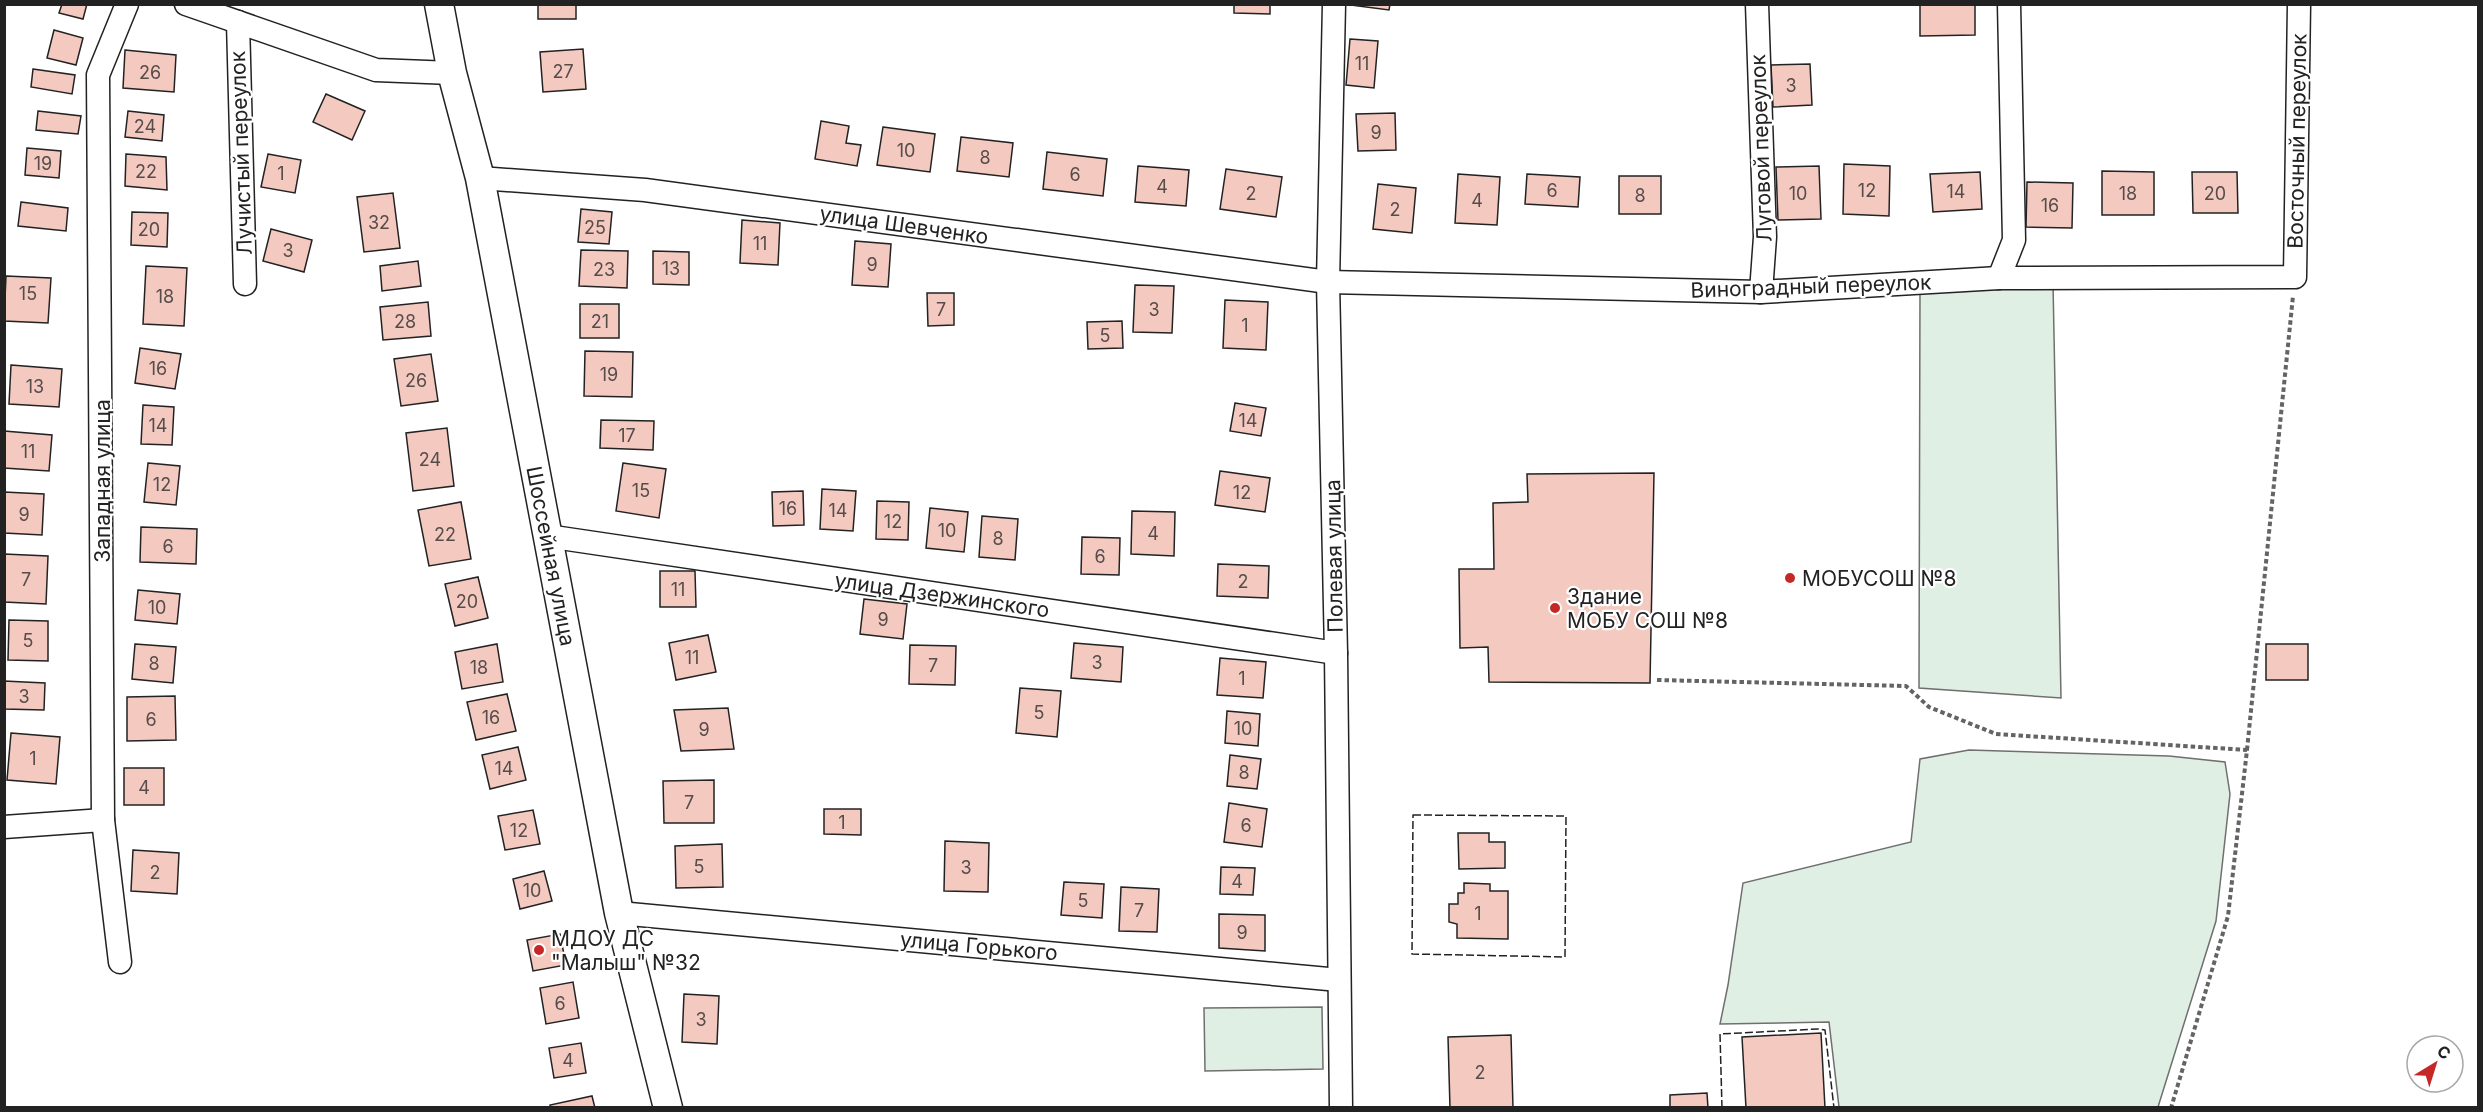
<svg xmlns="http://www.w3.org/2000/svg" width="2483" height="1112" font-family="Inter,sans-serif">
  <rect width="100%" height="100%" fill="#fff"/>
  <g fill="#e0efe3" stroke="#6f6f6f" stroke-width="1.5">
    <polygon points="2053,283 2061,698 1919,688 1920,286"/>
    <polygon points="1969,750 2169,756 2225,762 2230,794 2216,921 2158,1107 1839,1107 1829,1022 1720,1024 1728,985 1743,883 1911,842 1920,759"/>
    <polygon points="1322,1007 1323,1069 1205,1071 1204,1008"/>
  </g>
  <g fill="#f3c9c0" stroke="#222" stroke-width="1.5">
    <polygon points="62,4 87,4 83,19 59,13"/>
    <rect x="538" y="4" width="38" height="15"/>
    <polygon points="1234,4 1270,4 1270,14 1234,13"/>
    <polygon points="1343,4 1390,4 1389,10"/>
    <polygon points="1920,4 1975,4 1975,35 1920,36"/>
    <polygon points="54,30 83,38 76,65 47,58"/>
    <polygon points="1350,39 1378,41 1374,88 1346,85"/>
    <polygon points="583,49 586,89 543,92 540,52"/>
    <polygon points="125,50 176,55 174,92 123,88"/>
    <polygon points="1810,64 1812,105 1773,107 1771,65"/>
    <polygon points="33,69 75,75 72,94 31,87"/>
    <polygon points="326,94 365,111 352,140 313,122"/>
    <polygon points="38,111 81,116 78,134 36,130"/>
    <polygon points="128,111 164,115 162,141 125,137"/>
    <polygon points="1395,113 1396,150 1358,151 1356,114"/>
    <polygon points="821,121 849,126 846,143 861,145 857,166 815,159"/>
    <polygon points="883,127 935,134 930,172 877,165"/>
    <polygon points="961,137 1013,143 1009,177 957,171"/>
    <polygon points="27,148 61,151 59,178 25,175"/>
    <polygon points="1047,152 1107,159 1103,196 1043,189"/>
    <polygon points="126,154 166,157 167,190 125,186"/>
    <polygon points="268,154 301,160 295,193 261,187"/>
    <polygon points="1844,164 1890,166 1889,216 1843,214"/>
    <polygon points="1138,166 1189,170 1186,206 1135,202"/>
    <polygon points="1819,166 1821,219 1778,220 1776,167"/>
    <polygon points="1226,169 1282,177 1276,217 1220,209"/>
    <polygon points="2102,171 2154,172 2154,215 2102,215"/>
    <polygon points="1980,172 1982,209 1933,212 1930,174"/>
    <polygon points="2192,172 2237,172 2238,213 2193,213"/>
    <polygon points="1458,174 1500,177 1497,225 1455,223"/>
    <polygon points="1527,174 1580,177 1578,207 1525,204"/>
    <rect x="1619" y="176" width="42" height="38"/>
    <polygon points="2027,182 2073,183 2072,228 2026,227"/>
    <polygon points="1378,184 1416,188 1412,233 1373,229"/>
    <polygon points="393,193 400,248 364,252 357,197"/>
    <polygon points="21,202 68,208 66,231 18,226"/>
    <polygon points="581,209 612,212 609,244 578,242"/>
    <polygon points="132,212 168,213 167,247 131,245"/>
    <polygon points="742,220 780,223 778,265 740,263"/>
    <polygon points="271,229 312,240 304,272 263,261"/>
    <polygon points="855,241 891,244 888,287 852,285"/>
    <polygon points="581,250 628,251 627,288 579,286"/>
    <polygon points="653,251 689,252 689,285 653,284"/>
    <polygon points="418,261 421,286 382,291 380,266"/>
    <polygon points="146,266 187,268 184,326 143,324"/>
    <polygon points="6,276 51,278 48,323 4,321"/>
    <polygon points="1135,285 1174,286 1172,333 1133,332"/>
    <polygon points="927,293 954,293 954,325 928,326"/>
    <polygon points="1225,300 1268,302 1266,350 1223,348"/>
    <polygon points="428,302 431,336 383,340 380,307"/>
    <rect x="580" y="304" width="39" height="34"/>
    <polygon points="1122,321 1123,348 1088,349 1087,322"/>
    <polygon points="140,348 181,354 175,389 135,383"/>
    <polygon points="585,351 633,352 632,397 584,396"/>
    <polygon points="431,354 438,401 401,406 394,359"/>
    <polygon points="11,365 62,369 59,407 9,404"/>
    <polygon points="1235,403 1266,408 1261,436 1230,431"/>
    <polygon points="143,405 174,407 172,445 141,444"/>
    <polygon points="601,420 654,421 653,450 600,448"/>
    <polygon points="447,428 454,486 413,491 406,433"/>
    <polygon points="4,431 52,435 49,471 4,468"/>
    <polygon points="148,463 180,466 176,505 144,502"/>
    <polygon points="623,463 666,469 659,518 616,511"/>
    <polygon points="1220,471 1270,478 1265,512 1215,505"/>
    <polygon points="1654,473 1650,683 1489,682 1488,647 1460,648 1459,569 1494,569 1493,503 1528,502 1527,474"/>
    <polygon points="822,489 856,491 853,531 820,529"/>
    <polygon points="803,491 804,525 773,526 772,492"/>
    <polygon points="4,492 44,494 42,535 4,533"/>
    <polygon points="877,501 909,502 908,540 876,539"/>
    <polygon points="461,502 471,559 429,566 418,510"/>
    <polygon points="930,508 968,512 964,552 926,548"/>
    <polygon points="1132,511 1175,512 1174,556 1131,554"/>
    <polygon points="982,516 1018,519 1015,560 979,557"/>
    <polygon points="141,527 197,529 196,564 140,562"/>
    <polygon points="1082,537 1120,538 1119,575 1081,574"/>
    <polygon points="4,554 48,556 46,604 4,602"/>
    <polygon points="1218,564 1269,566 1268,598 1217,596"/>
    <polygon points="660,571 695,571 696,607 660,607"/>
    <polygon points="478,577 488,618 455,626 445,584"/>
    <polygon points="138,590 180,594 177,624 135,620"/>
    <polygon points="864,599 907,604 903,639 860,634"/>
    <polygon points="9,620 48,621 48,661 8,660"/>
    <polygon points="708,635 716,672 676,680 669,643"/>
    <polygon points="1074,643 1123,647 1121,682 1071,678"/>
    <polygon points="135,644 176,647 173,683 132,679"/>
    <polygon points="497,644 503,682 462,689 455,652"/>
    <rect x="2266" y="644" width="42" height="36"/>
    <polygon points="910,645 956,646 955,685 909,684"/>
    <polygon points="1220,658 1266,662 1263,698 1217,695"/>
    <polygon points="4,681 45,683 44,710 4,709"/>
    <polygon points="1020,688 1061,691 1057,737 1016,733"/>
    <polygon points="507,694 516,731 476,740 467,702"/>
    <polygon points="175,696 176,740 127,741 127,697"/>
    <polygon points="728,708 734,749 681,751 674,710"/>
    <polygon points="1227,711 1260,714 1258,746 1225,743"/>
    <polygon points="11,733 60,737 56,784 7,780"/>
    <polygon points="518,747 526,780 490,789 482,755"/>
    <polygon points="1230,755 1261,759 1257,789 1227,786"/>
    <rect x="124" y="768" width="40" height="37"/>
    <polygon points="714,780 714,823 664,823 663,781"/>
    <polygon points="1229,803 1267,809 1262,847 1224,842"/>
    <polygon points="824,809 861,809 861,835 824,834"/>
    <polygon points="533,810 540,844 505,850 498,816"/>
    <polygon points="1458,833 1489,833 1489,842 1505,842 1505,868 1459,869"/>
    <polygon points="945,841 989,843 988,892 944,891"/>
    <polygon points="722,844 723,887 676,888 675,846"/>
    <polygon points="133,850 179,853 177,894 131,891"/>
    <polygon points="1221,867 1255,868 1253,895 1220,894"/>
    <polygon points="544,871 552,901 520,909 513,879"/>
    <polygon points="1064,882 1104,884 1102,918 1061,915"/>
    <polygon points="1464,883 1490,884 1490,891 1508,891 1508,939 1457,938 1457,924 1449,922 1449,904 1458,904 1458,893 1464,893"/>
    <polygon points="1121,887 1159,889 1157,932 1119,931"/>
    <polygon points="1219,914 1265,915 1265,951 1219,948"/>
    <polygon points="560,934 566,965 533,971 527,940"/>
    <polygon points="573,982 579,1018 546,1024 540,988"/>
    <polygon points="684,994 719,996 717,1044 682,1042"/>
    <polygon points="1821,1033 1825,1108 1746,1108 1742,1037"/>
    <polygon points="1511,1035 1513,1108 1450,1108 1448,1037"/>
    <polygon points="581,1043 586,1073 554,1078 549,1048"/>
    <polygon points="1707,1093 1708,1108 1670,1108 1670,1095"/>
    <polygon points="592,1096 595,1108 550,1108 550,1105"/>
  </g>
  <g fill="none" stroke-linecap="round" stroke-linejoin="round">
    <g stroke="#222" stroke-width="25">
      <g id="minor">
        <polyline points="186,4 376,70 452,73"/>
        <polyline points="1334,4 1328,282 1336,653 1341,1108"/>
        <polyline points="1757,4 1765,237 1761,292"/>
        <polyline points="238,22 245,284"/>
        <polyline points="480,178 645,190 1328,282 1761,292 1999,278 2295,277 2299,4"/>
        <polyline points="1999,278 2014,240 2009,4"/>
        <polyline points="547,536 1336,653"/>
        <polyline points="4,827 103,820"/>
        <polyline points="619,913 1339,980"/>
        <polyline points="120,962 103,820 98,75 127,4"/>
      </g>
    </g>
    <g stroke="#222" stroke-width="31">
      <polyline id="major" points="439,4 452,73 480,178 619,913 668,1108"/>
    </g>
    <g stroke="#646464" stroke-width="4" stroke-dasharray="4.5 3" stroke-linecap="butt">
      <polyline points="1657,680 1906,686 1929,707 1996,734 2247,750 2228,916 2171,1108"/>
      <polyline points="2247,750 2293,296"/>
    </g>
    <use href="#minor" stroke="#fff" stroke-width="22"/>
    <use href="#major" stroke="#fff" stroke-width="28"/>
    <g stroke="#222" stroke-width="1.5" stroke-dasharray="8 3" stroke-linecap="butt">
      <polygon points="1413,815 1566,816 1565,957 1412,954"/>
      <polyline points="1722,1108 1720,1034 1818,1029 1825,1030 1834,1108"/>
    </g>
  </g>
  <g fill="#c62828" stroke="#fff" stroke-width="2">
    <circle cx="1790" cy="578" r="6"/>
    <circle cx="1555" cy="608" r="6"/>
    <circle cx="539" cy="950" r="6"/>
  </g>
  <g text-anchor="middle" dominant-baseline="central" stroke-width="4.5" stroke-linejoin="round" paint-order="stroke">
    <g font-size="18" fill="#564c4a">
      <text x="1362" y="63">11</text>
      <text x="563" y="71">27</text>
      <text x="150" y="72">26</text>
      <text x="1791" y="85">3</text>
      <text x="145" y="126">24</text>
      <text x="1376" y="132">9</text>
      <text x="906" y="150">10</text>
      <text x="985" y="157">8</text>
      <text x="43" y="163">19</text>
      <text x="146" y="171">22</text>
      <text x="281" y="173">1</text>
      <text x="1075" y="174">6</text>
      <text x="1162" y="186">4</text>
      <text x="1552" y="190">6</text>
      <text x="1867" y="190">12</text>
      <text x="1956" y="191">14</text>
      <text x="1251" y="193">2</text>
      <text x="1798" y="193">10</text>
      <text x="2128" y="193">18</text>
      <text x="2215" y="193">20</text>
      <text x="1640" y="195">8</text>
      <text x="1477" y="200">4</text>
      <text x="2050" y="205">16</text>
      <text x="1395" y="209">2</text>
      <text x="379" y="222">32</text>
      <text x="595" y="227">25</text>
      <text x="149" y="229">20</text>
      <text x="760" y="243">11</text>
      <text x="288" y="250">3</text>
      <text x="872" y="264">9</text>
      <text x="671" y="268">13</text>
      <text x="604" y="269">23</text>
      <text x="28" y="293">15</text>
      <text x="165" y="296">18</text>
      <text x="941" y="309">7</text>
      <text x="1154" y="309">3</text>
      <text x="405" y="321">28</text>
      <text x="600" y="321">21</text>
      <text x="1245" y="325">1</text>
      <text x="1105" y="335">5</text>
      <text x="158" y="368">16</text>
      <text x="609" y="374">19</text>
      <text x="416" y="380">26</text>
      <text x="35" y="386">13</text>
      <text x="1248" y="420">14</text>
      <text x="158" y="425">14</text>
      <text x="627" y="435">17</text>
      <text x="28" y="451">11</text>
      <text x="430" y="459">24</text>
      <text x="162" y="484">12</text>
      <text x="641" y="490">15</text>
      <text x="1242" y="492">12</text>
      <text x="788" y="508">16</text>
      <text x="838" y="510">14</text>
      <text x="24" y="514">9</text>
      <text x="893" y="521">12</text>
      <text x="947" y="530">10</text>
      <text x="1153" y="533">4</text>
      <text x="445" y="534">22</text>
      <text x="998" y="538">8</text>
      <text x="168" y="546">6</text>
      <text x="1100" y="556">6</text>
      <text x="26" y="579">7</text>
      <text x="1243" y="581">2</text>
      <text x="678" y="589">11</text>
      <text x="467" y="601">20</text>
      <text x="157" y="607">10</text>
      <text x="883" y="619">9</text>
      <text x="28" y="640">5</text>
      <text x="692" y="657">11</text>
      <text x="1097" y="662">3</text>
      <text x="154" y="663">8</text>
      <text x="933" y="665">7</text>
      <text x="479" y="667">18</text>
      <text x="1242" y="678">1</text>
      <text x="24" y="696">3</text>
      <text x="1039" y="712">5</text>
      <text x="491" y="717">16</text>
      <text x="151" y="719">6</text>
      <text x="1243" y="728">10</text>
      <text x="704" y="729">9</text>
      <text x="33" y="758">1</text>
      <text x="504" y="768">14</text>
      <text x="1244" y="772">8</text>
      <text x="144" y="787">4</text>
      <text x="689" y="802">7</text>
      <text x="842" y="822">1</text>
      <text x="1246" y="825">6</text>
      <text x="519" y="830">12</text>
      <text x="699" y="866">5</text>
      <text x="966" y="867">3</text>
      <text x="155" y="872">2</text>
      <text x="1237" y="881">4</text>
      <text x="532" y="890">10</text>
      <text x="1083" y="900">5</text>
      <text x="1139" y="910">7</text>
      <text x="1478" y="913">1</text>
      <text x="1242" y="932">9</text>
      <text x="560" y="1003">6</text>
      <text x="701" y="1019">3</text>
      <text x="568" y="1060">4</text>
      <text x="1480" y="1072">2</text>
    </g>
    <g font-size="21" fill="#222" stroke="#fff">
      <text transform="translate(2297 141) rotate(-89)">Восточный переулок</text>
      <text transform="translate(1761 148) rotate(-92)">Луговой переулок</text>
      <text transform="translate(241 153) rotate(-92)">Лучистый переулок</text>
      <text transform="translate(904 225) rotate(8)">улица Шевченко</text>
      <text transform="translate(1811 286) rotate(-2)">Виноградный переулок</text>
      <text transform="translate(102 481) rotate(-90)">Западная улица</text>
      <text transform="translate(551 556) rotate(79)">Шоссейная улица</text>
      <text transform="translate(1334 556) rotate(-91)">Полевая улица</text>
      <text transform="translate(942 595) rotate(8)">улица Дзержинского</text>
      <text transform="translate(979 946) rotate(5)">улица Горького</text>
    </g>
    <g font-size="21" fill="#222" stroke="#fff" text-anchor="start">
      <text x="1802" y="578">МОБУСОШ №8</text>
      <text x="1567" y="596">Здание<tspan x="1567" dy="24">МОБУ СОШ №8</tspan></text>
      <text x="551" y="938">МДОУ ДС<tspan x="551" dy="24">"Малыш" №32</tspan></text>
    </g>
  </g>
  <rect width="2483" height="1112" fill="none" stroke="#222222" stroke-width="12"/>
  <g transform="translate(2435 1064) rotate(38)"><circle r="28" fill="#ffffff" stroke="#a7a7a7" stroke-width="1.5"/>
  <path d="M0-4.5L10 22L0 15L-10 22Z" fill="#c62828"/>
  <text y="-9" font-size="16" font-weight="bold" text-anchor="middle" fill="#222222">С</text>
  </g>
</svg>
